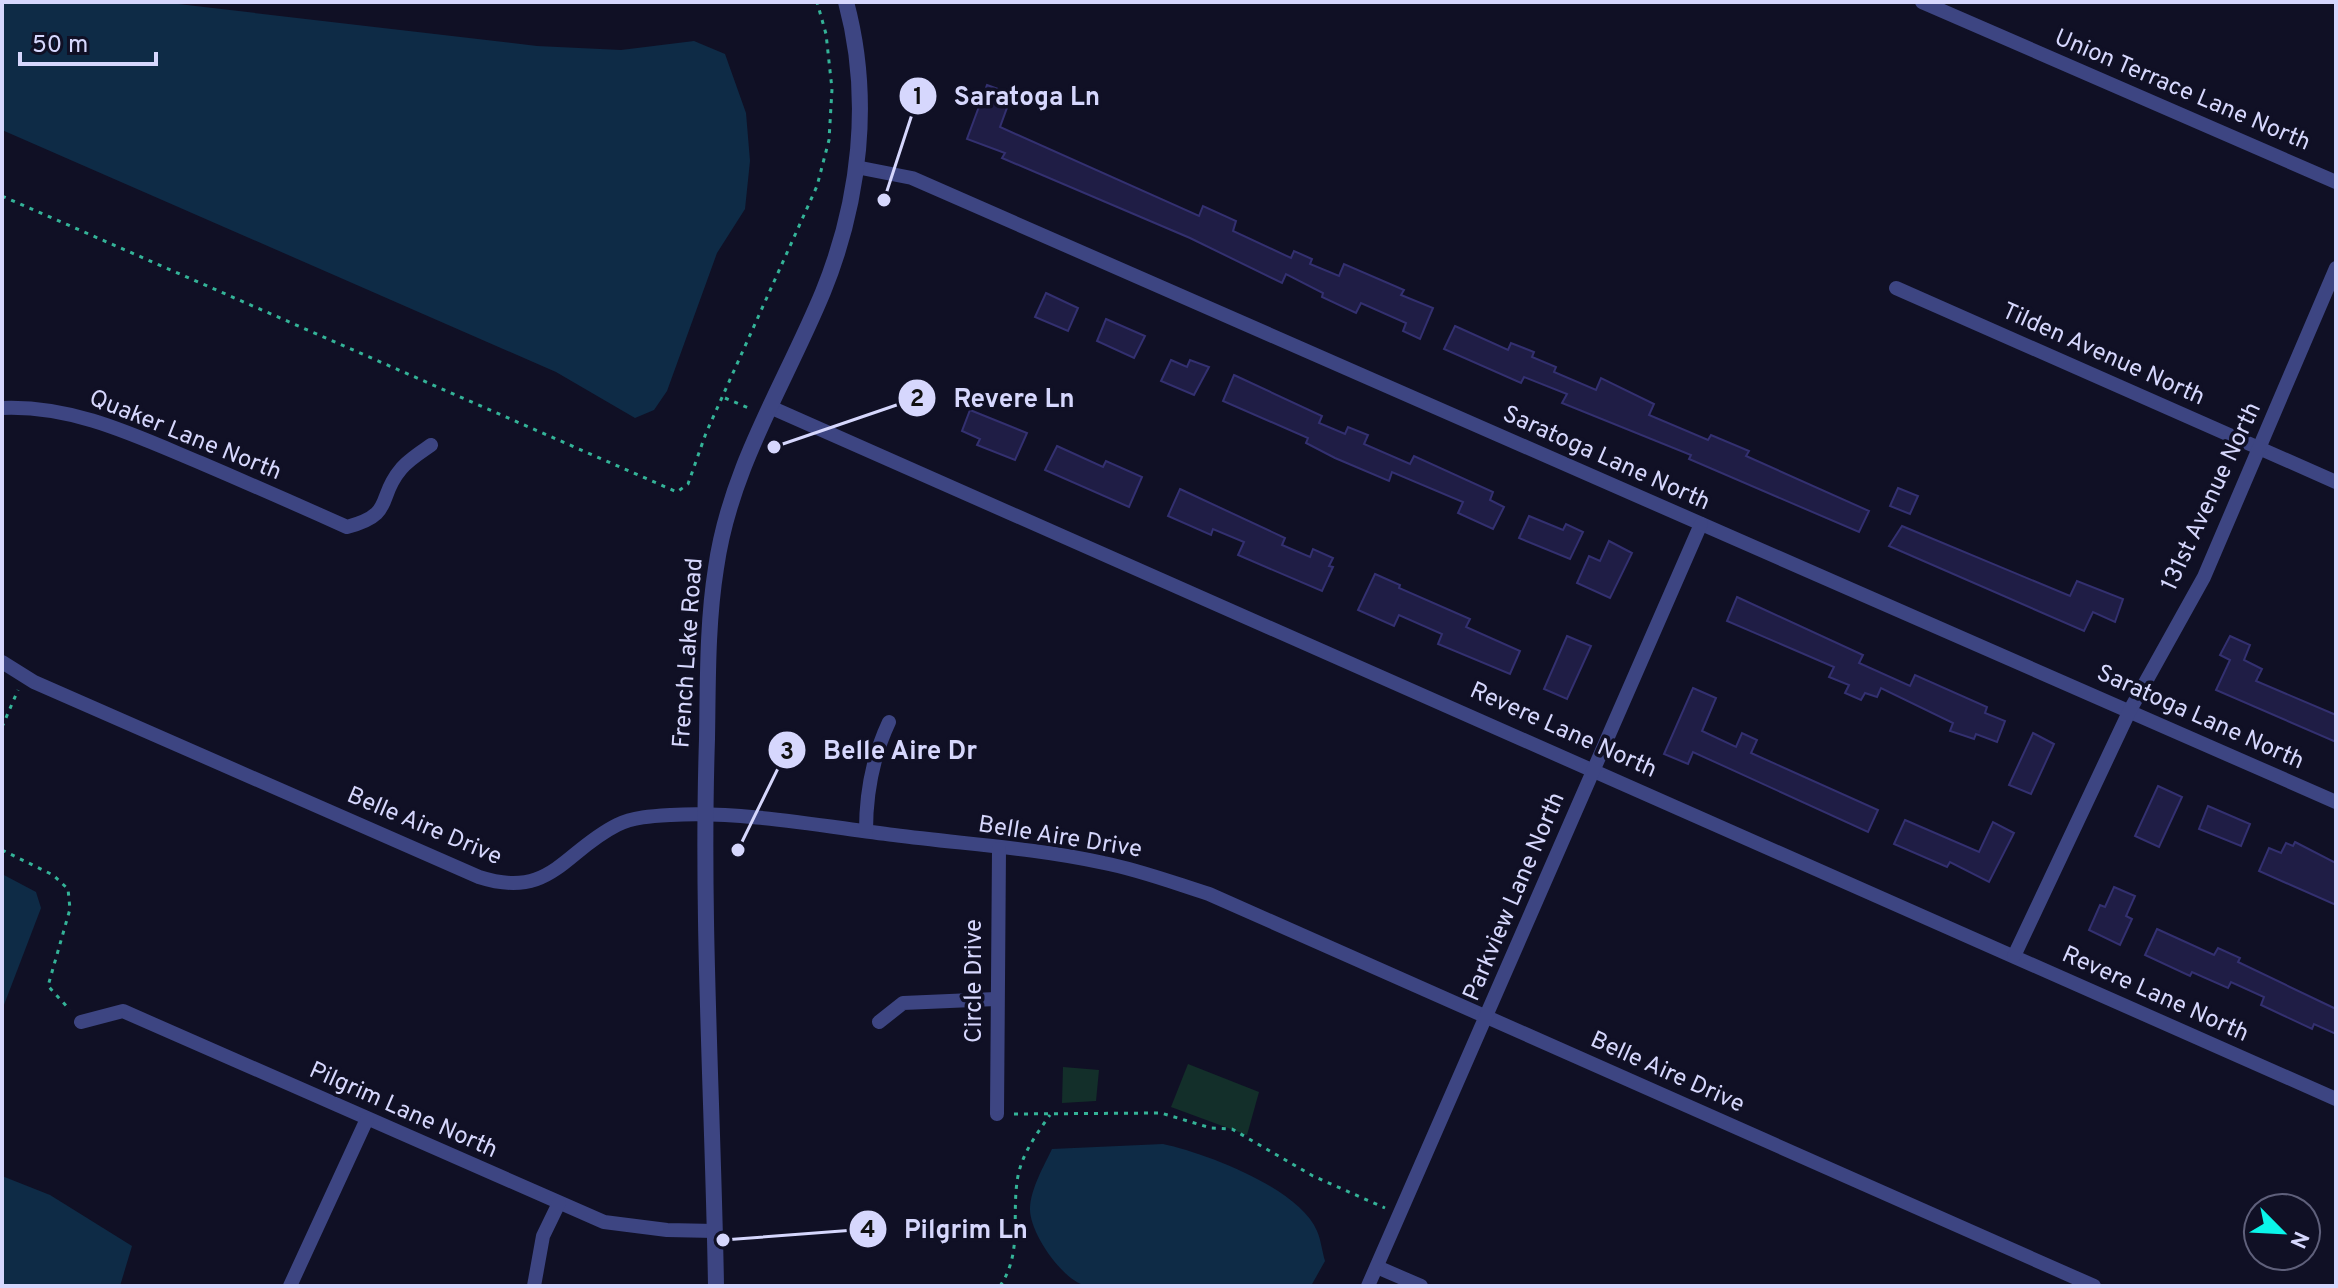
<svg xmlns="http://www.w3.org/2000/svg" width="2338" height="1288" font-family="Overpass,sans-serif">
  <rect width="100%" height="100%" fill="#101025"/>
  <g fill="#132f2a">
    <polygon points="1188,1064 1259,1092 1247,1135 1171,1107"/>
    <polygon points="1063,1067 1099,1070 1096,1101 1062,1103"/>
  </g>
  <g fill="#0e2b46">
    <polygon points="2,2 161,2 537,46 621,50 694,41 725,54 746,113 750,161 745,209 717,253 667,391 654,410 635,418 556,372 2,130"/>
    <polygon points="2,874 36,892 41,908 2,1010"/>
    <path d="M1163,1144C1205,1153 1299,1188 1317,1231C1321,1240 1322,1251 1325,1261L1311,1286H1086C1062,1280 1029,1232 1030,1208C1031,1188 1044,1166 1052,1149Z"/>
    <polygon points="2,1176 50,1195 132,1246 120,1286 2,1286"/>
  </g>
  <g fill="#1f1d45" stroke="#333070" stroke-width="2">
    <polygon points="987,85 1012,94 1000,127 1199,216 1203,206 1236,221 1233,231 1291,258 1294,251 1312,259 1310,264 1339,276 1344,264 1404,290 1401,295 1433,308 1420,339 1403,331 1406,323 1361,303 1356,313 1322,297 1323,293 1286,274 1282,283 1190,238 1002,158 1005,153 967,139"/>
    <polygon points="1046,293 1078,308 1068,331 1035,317"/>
    <polygon points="1106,319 1145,336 1134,358 1097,341"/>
    <polygon points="1455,326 1508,350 1511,343 1534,352 1532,357 1556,367 1554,372 1596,390 1601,378 1654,404 1649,415 1708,440 1711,435 1749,451 1746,456 1869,511 1859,532 1689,459 1691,455 1562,403 1567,394 1524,377 1521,383 1444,349"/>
    <polygon points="1171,360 1187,367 1190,360 1209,367 1194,395 1161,381"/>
    <polygon points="1234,375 1322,416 1319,423 1345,434 1348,427 1368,435 1364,444 1410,464 1414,456 1493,492 1490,500 1504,507 1493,529 1458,513 1463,502 1392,472 1389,481 1335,458 1306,443 1308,438 1223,401"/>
    <polygon points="970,410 1027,433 1015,460 977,445 980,439 962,431"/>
    <polygon points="1057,446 1103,467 1106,461 1142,477 1129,507 1045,470"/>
    <polygon points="1898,488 1918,496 1910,514 1890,506"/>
    <polygon points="1180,489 1285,538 1282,545 1310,557 1313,549 1333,558 1329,566 1333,567 1322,591 1238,555 1244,542 1213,529 1211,535 1168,516"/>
    <polygon points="1529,516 1563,530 1566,524 1583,532 1570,559 1519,538"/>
    <polygon points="1902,526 2070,596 2077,581 2123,599 2115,622 2093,612 2084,631 1889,546"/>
    <polygon points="1609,541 1632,553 1610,598 1577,583 1589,556 1600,561"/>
    <polygon points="1375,574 1400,585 1399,588 1470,619 1466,627 1520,651 1510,674 1438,644 1442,634 1399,615 1394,626 1358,610"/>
    <polygon points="1737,597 1863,655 1859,663 1910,686 1915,675 1987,707 1985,713 2005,721 1997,742 1976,734 1974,739 1950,731 1953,723 1881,688 1877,697 1865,693 1861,700 1845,693 1849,685 1829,677 1834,667 1727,621"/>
    <polygon points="1567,636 1591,646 1567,699 1544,689"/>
    <polygon points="2230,636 2250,645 2244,660 2262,669 2256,681 2336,715 2336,742 2216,690 2230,660 2220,655"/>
    <polygon points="1693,688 1716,698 1702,731 1736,747 1742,733 1757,740 1751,753 1878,810 1868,832 1693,752 1688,764 1664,754"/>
    <polygon points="2033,733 2054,744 2031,794 2009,785"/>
    <polygon points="2158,786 2182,797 2159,847 2135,836"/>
    <polygon points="2208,806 2250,824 2241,846 2199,829"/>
    <polygon points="1905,820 1979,852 1993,822 2014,833 1989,882 1950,862 1947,867 1894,844"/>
    <polygon points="2295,842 2336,863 2336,905 2259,871 2269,848 2281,853 2286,843 2293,846"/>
    <polygon points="2114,887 2135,896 2126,916 2132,919 2120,945 2089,930 2100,905 2105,907"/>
    <polygon points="2157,929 2214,955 2218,948 2240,958 2238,962 2336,1009 2336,1034 2314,1024 2312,1029 2261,1005 2264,997 2231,982 2228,988 2192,972 2190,976 2145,955"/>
  </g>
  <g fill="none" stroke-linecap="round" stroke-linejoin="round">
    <g stroke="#34b398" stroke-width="3" stroke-dasharray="4 6" stroke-linecap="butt">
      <polyline points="2,196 677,492 688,484 706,433 817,186 829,140 832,89 826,34 817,2"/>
      <polyline points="725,398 751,409"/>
      <polyline points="2,727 18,690"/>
      <polyline points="2,850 53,875 68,889 70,909 48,986 70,1010"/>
      <polyline points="1014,1114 1161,1113 1211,1128 1232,1129 1313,1176 1385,1208"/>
      <path d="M1000,1286C1022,1254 1012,1219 1017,1182C1020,1157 1035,1136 1050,1115"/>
    </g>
    <g stroke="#3d4582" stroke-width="14">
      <polyline points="1922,2 2336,182"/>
      <polyline points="856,167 912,178 2336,802"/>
      <polyline points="1896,288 2336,482"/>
      <polyline points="770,407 2336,1099"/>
      <path d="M2,408C74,405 136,436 201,463C250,484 298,505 347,527C396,514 376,498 401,469C408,460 421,452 431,445"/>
      <path d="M2,662L34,682L479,877C551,900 563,852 617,825C633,817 653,816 671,815C744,811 821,826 894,835C963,844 1036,848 1104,863C1140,870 1174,883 1209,894L2094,1286"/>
      <path d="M866,831C866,794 873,756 889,722"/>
      <polyline points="2014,956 2130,710 2204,577 2336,268"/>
      <polyline points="81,1022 123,1011 604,1222 667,1230 715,1231"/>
      <polyline points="879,1022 903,1003 996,999"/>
      <polyline points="997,1114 999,849"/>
      <polyline points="1377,1267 1421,1286"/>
      <polyline points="290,1286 367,1119"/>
      <polyline points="534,1286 543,1236 559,1203"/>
      <polyline points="1368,1286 1701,524"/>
    </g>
    <path stroke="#3d4582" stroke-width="16" d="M716,1286C713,1104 701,921 707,739C708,682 707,624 716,568C730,468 785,384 823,292C860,201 872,98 846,2"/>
  </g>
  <g text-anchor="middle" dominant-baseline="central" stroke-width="7" stroke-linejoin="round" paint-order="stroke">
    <g font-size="24" fill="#d6d7fd" stroke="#101025">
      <text transform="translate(2182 91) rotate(23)">Union Terrace Lane North</text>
      <text transform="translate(2103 355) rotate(24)">Tilden Avenue North</text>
      <text transform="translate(185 436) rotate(22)">Quaker Lane North</text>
      <text transform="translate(1606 459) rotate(24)">Saratoga Lane North</text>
      <text transform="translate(2212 497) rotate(-65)">131st Avenue North</text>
      <text transform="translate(689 653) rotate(-86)">French Lake Road</text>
      <text transform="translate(2200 718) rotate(24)">Saratoga Lane North</text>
      <text transform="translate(1563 731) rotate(24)">Revere Lane North</text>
      <text transform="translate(424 827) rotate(23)">Belle Aire Drive</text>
      <text transform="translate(1060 838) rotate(9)">Belle Aire Drive</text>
      <text transform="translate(1515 897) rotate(-67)">Parkview Lane North</text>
      <text transform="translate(975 981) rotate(-90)">Circle Drive</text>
      <text transform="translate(2155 995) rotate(24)">Revere Lane North</text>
      <text transform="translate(1667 1073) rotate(24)">Belle Aire Drive</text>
      <text transform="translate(403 1111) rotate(24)">Pilgrim Lane North</text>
    </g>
  </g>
  <path fill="none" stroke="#d6d7fd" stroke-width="3" d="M884 200L918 96M774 447L917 398M738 850L787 750M723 1240L868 1229"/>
  <g fill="#d6d7fd" stroke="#101025" stroke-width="3">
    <circle cx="884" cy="200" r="8"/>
    <circle cx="774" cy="447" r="8"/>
    <circle cx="738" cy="850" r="8"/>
    <circle cx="723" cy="1240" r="8"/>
    <circle cx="918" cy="96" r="20"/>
    <circle cx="917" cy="398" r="20"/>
    <circle cx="787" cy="750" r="20"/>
    <circle cx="868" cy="1229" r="20"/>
  </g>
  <g font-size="24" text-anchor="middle" font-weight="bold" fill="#111">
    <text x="918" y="104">1</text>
    <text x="917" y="406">2</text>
    <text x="787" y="759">3</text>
    <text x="868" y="1237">4</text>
  </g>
  <g font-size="26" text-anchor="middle" font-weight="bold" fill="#d6d7fd" stroke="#101025" stroke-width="7" stroke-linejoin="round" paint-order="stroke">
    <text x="1027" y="105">Saratoga Ln</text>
    <text x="1014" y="407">Revere Ln</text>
    <text x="900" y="759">Belle Aire Dr</text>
    <text x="966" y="1238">Pilgrim Ln</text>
  </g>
  <rect width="2338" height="1288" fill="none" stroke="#d6d7fd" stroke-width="8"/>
  <g transform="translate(2282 1232) rotate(114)"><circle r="38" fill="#101025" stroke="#5f607b" stroke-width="2"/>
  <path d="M0-6L14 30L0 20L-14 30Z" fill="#0af6ea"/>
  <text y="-12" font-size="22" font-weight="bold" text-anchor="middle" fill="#d6d7fd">N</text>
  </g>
  <path d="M20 52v12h136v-12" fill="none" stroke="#d6d7fd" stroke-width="4"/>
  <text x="32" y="52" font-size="24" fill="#d6d7fd" stroke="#101025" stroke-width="6" paint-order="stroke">50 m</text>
</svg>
